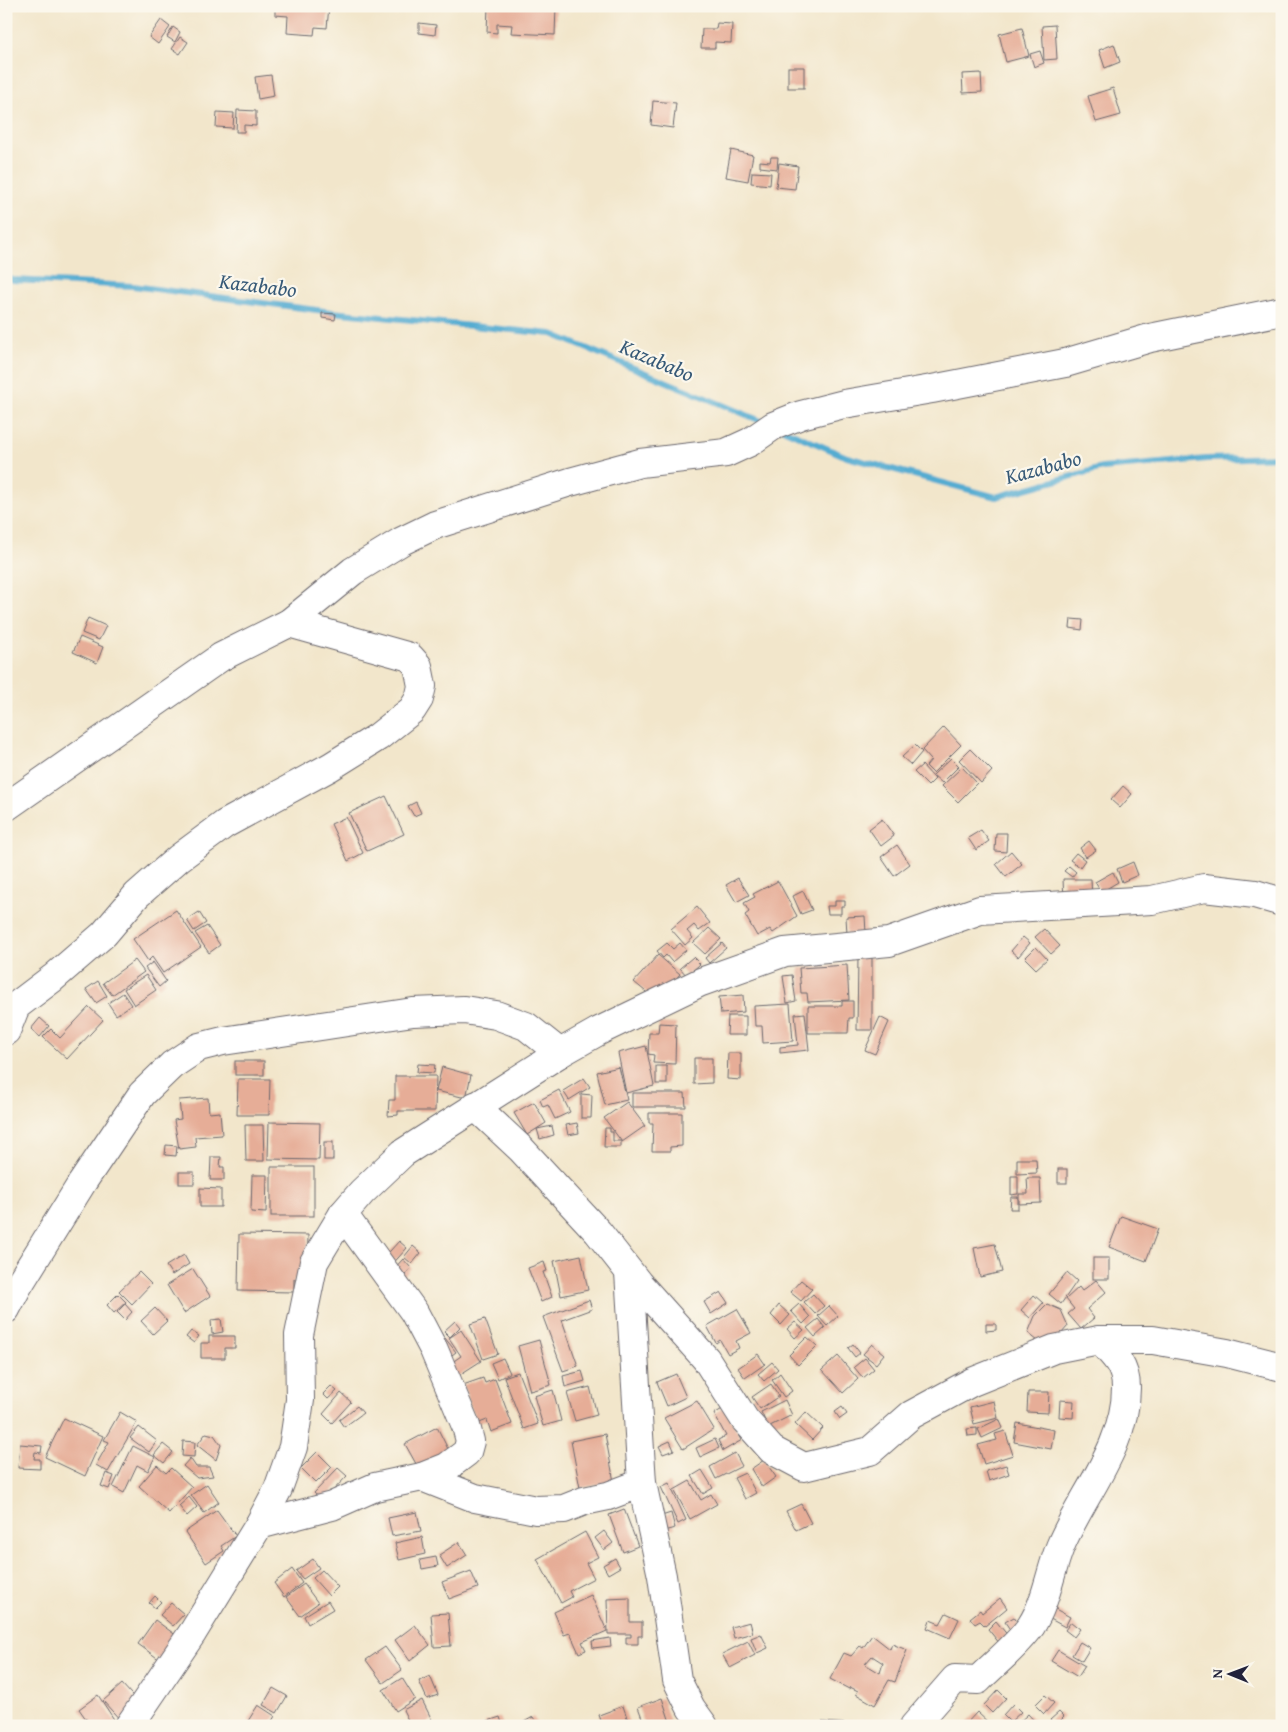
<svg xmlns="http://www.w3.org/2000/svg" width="1288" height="1732" font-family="'Gentium Book Plus',serif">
  <rect width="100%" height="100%" fill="#fbf7ec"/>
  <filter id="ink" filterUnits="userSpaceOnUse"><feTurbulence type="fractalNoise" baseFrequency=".02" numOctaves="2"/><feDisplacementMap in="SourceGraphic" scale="10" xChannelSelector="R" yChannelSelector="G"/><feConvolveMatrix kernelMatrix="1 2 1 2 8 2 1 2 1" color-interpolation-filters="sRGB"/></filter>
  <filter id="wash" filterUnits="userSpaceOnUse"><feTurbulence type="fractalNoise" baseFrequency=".0096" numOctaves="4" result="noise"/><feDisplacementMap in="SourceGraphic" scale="20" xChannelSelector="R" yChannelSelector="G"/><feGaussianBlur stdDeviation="1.12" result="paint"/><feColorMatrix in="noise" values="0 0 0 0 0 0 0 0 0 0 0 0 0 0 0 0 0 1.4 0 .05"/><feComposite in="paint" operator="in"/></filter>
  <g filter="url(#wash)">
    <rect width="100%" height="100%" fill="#f2e6cb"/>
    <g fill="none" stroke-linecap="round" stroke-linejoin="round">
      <g stroke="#54acd1" stroke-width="6">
        <polyline points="6,277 13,280 133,286 332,312 552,334 766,423"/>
        <polyline points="785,430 847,457 996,497 1102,468 1207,459 1282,457"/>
      </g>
    </g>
    <g id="blocks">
      <g fill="#e6ad97" fill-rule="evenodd">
        <polygon points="275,6 329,6 327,28 315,27 314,35 287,33 288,16 275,15"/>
        <polygon points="488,6 556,6 555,35 511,33 512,25 497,24 497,33 487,32"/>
        <polygon points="161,20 170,27 158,44 149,37"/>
        <polygon points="419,23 436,25 435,35 419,33"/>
        <polygon points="717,23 732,24 731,43 715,42 715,48 701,48 702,29 716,29"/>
        <polygon points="1055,25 1057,59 1044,60 1042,26"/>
        <polygon points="173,27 180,32 175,42 167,37"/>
        <polygon points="1022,28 1029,56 1006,62 999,34"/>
        <polygon points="180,37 188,42 180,54 172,49"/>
        <polygon points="1114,44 1120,62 1105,68 1099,50"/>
        <polygon points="1040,51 1044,63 1034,67 1030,54"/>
        <rect x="788" y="67" width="16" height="21"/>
        <polygon points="981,73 982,92 963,93 962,74"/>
        <polygon points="271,75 274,96 258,99 255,77"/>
        <polygon points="1113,88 1121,115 1096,122 1088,96"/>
        <polygon points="653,101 676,103 673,128 651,125"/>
        <polygon points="237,110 256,111 256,126 244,125 244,132 236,132"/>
        <polygon points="217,112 234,113 233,128 216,127"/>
        <polygon points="731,150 753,155 748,181 726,177"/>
        <polygon points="771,157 778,157 777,169 760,167 760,161 770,162"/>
        <polygon points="779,163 798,166 795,189 776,187"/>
        <polygon points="752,172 771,173 770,185 751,183"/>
        <polygon points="322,313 336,314 335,320 322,318"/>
        <polygon points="88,618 106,626 99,640 82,633"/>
        <polygon points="1071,619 1083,620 1082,630 1070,628"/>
        <polygon points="80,637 103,647 97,663 73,652"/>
        <polygon points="944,727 961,745 933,773 926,766 931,760 922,750"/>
        <polygon points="915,745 922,752 911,765 902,757"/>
        <polygon points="970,749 992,771 981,783 959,760"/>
        <polygon points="951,758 959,766 942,783 933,775"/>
        <polygon points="922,765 935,779 928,786 914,772"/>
        <polygon points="962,767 977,783 958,802 942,786"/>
        <polygon points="1123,786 1132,794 1120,808 1111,800"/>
        <polygon points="386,796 404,834 367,851 349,813"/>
        <polygon points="416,802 421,813 414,816 408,806"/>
        <polygon points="346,817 363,853 348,861 331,824"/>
        <polygon points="882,819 894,836 881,846 869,829"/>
        <polygon points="981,830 989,841 976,850 968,838"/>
        <polygon points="996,833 1007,833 1006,852 995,851"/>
        <polygon points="1089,841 1096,850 1086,857 1080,848"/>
        <polygon points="897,845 910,864 894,876 881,857"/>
        <polygon points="1011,851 1022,864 1006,877 996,864"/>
        <polygon points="1076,853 1085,860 1080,867 1070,860"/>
        <polygon points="1133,862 1138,875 1122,882 1117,869"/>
        <polygon points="1069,866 1076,872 1072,877 1064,871"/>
        <polygon points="1113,872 1118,882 1101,892 1095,882"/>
        <polygon points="738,878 749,895 736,902 726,885"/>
        <polygon points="1063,879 1091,879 1092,900 1064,901"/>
        <polygon points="778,881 797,916 773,933 770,929 757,936 745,915 749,912 744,903 755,897 753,894"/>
        <polygon points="803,891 812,910 801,914 793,896"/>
        <polygon points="835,901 845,901 845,906 841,906 841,914 828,914 827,906 835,906"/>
        <polygon points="697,907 710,923 699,931 694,925 687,931 693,938 685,945 671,929"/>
        <polygon points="176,910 201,947 163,973 152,957 148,961 133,939"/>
        <polygon points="199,912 206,923 194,931 187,920"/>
        <polygon points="865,916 866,933 847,934 846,917"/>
        <polygon points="207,926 220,945 209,953 195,933"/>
        <polygon points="709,928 721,939 705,954 693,943"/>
        <polygon points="1044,929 1060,946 1051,954 1035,937"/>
        <polygon points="1023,937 1030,943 1018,957 1011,951"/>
        <polygon points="667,943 673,949 680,943 686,950 672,962 666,955 663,958 657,951"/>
        <polygon points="722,943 726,948 709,963 705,958"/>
        <polygon points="1036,947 1047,959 1036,969 1025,958"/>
        <polygon points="658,955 680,974 657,1001 634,982"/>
        <polygon points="693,957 700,964 687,976 680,968"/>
        <polygon points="858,957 872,958 872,1030 857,1030"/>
        <polygon points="135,960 144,972 112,995 103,983"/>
        <polygon points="153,962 166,981 159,987 145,968"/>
        <polygon points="847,965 849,1000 808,1002 807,993 801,993 799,968"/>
        <polygon points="146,975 156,990 134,1005 124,989"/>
        <polygon points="792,975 796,1001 787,1003 783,976"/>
        <polygon points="98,981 107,996 96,1003 86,989"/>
        <polygon points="123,993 131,1005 116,1015 108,1003"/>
        <polygon points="743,995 744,1012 721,1014 719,997"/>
        <polygon points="842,1001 853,1001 853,1018 849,1018 848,1033 808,1033 808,1006 842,1006"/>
        <polygon points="790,1004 793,1041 763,1043 762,1026 755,1026 754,1006"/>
        <polygon points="89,1007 103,1020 67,1059 43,1037 51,1029 60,1038"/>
        <polygon points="805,1013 809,1050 780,1053 780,1047 798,1045 795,1014"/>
        <polygon points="728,1016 746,1016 746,1035 727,1035"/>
        <polygon points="880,1017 889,1022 875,1054 865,1050"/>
        <polygon points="40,1018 49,1026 40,1037 31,1029"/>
        <polygon points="659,1023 676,1024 675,1064 653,1063 654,1055 648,1054 649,1033 658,1033"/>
        <polygon points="646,1046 654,1086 626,1093 618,1053"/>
        <polygon points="728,1053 741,1053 741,1080 727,1079"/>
        <polygon points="694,1058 712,1058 712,1083 694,1084"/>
        <rect x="235" y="1061" width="29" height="14"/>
        <polygon points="418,1064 435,1065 434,1073 417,1072"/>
        <rect x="656" y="1066" width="11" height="18"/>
        <polygon points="442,1067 471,1075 466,1098 436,1091"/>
        <polygon points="619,1067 627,1100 605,1105 597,1072"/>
        <polygon points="395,1076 436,1076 435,1111 398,1111 398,1115 388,1116 389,1100 395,1100"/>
        <polygon points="584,1078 590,1087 569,1100 563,1091"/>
        <polygon points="238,1079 270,1079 269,1115 237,1115"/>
        <polygon points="559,1090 570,1112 555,1119 548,1105 543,1107 540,1100"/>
        <polygon points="632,1093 685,1093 686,1107 632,1107"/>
        <polygon points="581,1094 592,1095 591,1118 581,1118"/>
        <polygon points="208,1098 209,1113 220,1112 222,1135 195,1137 196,1147 179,1149 174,1120 181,1119 179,1100"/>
        <polygon points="534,1102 546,1123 527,1135 514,1113"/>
        <polygon points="627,1102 645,1126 622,1142 604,1118"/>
        <polygon points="649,1113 682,1113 682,1146 670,1147 670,1151 652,1151 653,1123 649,1123"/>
        <polygon points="269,1122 320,1123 319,1160 268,1159"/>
        <polygon points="577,1123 579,1133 568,1135 566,1125"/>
        <polygon points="245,1125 263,1125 264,1161 246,1161"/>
        <polygon points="552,1126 554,1135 540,1139 537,1129"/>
        <polygon points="605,1128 610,1128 610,1132 613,1132 613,1141 621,1141 621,1147 604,1147"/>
        <rect x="324" y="1142" width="9" height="18"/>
        <polygon points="166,1145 177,1146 176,1156 165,1155"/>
        <polygon points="211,1157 221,1157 220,1167 224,1167 224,1180 210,1180"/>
        <polygon points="1017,1159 1036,1159 1037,1173 1017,1174"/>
        <rect x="271" y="1167" width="43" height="49"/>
        <rect x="1058" y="1169" width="9" height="14"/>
        <rect x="179" y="1172" width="15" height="12"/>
        <polygon points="252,1175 267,1175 266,1213 251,1212"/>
        <polygon points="1011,1176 1018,1176 1018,1194 1011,1195"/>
        <polygon points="1027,1178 1040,1178 1041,1203 1019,1204 1019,1194 1028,1194"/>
        <polygon points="200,1188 221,1189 221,1207 200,1207"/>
        <polygon points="1011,1197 1018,1197 1018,1209 1010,1209"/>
        <polygon points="1121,1216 1158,1229 1146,1261 1109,1247"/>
        <polygon points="239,1234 308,1235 307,1279 294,1279 294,1292 238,1291"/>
        <polygon points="399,1241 407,1248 389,1268 381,1261"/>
        <polygon points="995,1244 1002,1272 980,1277 974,1248"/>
        <polygon points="413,1246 421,1253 412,1264 404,1257"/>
        <polygon points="184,1255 189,1264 172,1275 166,1266"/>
        <polygon points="581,1255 588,1290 561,1296 554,1261"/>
        <rect x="1093" y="1258" width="16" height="21"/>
        <polygon points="403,1259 411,1268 400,1281 391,1272"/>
        <polygon points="544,1262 547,1271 543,1272 552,1297 541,1302 528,1268"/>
        <polygon points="193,1269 210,1296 184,1313 167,1285"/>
        <polygon points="139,1272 151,1284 132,1304 119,1291"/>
        <polygon points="1067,1272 1077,1281 1061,1304 1049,1294"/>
        <polygon points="801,1280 812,1289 801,1301 790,1292"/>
        <polygon points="1096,1280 1106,1292 1087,1309 1094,1318 1081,1329 1068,1314 1074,1309 1066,1299 1079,1287 1082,1291"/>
        <polygon points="721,1292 728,1303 711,1314 704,1302"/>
        <polygon points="118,1294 126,1302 114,1313 107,1305"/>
        <polygon points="813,1294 824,1306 815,1314 804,1302"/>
        <polygon points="1034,1295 1043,1303 1030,1318 1021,1310"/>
        <polygon points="589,1300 592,1309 562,1320 578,1366 563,1371 543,1317"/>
        <polygon points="125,1304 132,1312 125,1320 117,1312"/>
        <polygon points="799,1304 810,1317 803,1324 791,1311"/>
        <polygon points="1047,1304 1061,1310 1068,1326 1053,1343 1038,1341 1028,1333 1035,1316"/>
        <polygon points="779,1305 790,1315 781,1325 771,1315"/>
        <polygon points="829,1306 838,1316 827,1326 818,1316"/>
        <polygon points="155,1308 167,1321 153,1334 141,1321"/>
        <polygon points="737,1309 751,1333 736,1341 739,1348 728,1354 720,1340 716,1343 707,1326"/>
        <polygon points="221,1319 223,1332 212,1334 211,1320"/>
        <polygon points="485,1319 498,1354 483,1359 470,1324"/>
        <polygon points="818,1319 825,1328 815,1337 807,1328"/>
        <polygon points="455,1321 460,1327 450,1337 444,1331"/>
        <polygon points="795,1322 804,1330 795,1338 787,1329"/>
        <polygon points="986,1324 996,1324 996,1330 986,1331"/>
        <polygon points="461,1330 481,1361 453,1379 445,1367 461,1356 449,1338"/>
        <polygon points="191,1331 199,1336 194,1343 186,1337"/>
        <polygon points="209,1336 235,1336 235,1348 225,1348 225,1358 201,1358 201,1343 209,1343"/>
        <polygon points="807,1337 817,1346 798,1365 789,1355"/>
        <polygon points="445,1338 456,1352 444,1361 434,1347"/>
        <polygon points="539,1340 551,1385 530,1391 518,1346"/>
        <polygon points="853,1344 860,1353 855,1357 848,1348"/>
        <polygon points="872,1344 884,1354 876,1364 863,1354"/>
        <polygon points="758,1354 765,1364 745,1378 738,1368"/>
        <polygon points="838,1356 858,1379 843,1393 822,1370"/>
        <polygon points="503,1358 510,1373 498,1379 491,1363"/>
        <polygon points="865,1358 874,1369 863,1378 854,1367"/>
        <polygon points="772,1362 778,1369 764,1381 758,1374"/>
        <polygon points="582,1371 585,1381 565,1387 563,1376"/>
        <polygon points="518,1372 538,1424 524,1429 504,1377"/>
        <polygon points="780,1373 792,1391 784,1397 772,1380"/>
        <polygon points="676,1374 686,1397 667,1406 657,1382"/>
        <polygon points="483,1378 485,1383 495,1379 512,1424 491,1432 487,1420 477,1424 463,1385"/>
        <polygon points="771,1384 779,1396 760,1409 752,1397"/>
        <polygon points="331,1386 337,1391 328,1399 323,1394"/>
        <polygon points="590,1387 597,1415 575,1421 567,1393"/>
        <polygon points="553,1390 561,1421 543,1426 534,1396"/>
        <polygon points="1028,1392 1049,1392 1048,1413 1027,1412"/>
        <polygon points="341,1393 351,1402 332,1423 323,1414"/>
        <polygon points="785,1400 792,1415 768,1427 761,1412"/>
        <polygon points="1060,1400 1074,1401 1073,1418 1059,1417"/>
        <polygon points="697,1401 714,1429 683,1449 664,1418"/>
        <polygon points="994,1401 998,1418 974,1424 970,1407"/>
        <polygon points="357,1406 363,1413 344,1427 339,1420"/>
        <polygon points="842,1407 847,1414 840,1419 835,1412"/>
        <polygon points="724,1408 742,1440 723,1451 718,1440 726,1436 714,1414"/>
        <polygon points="120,1412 137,1422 108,1472 96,1465 109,1442 104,1440"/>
        <polygon points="806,1412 823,1428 812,1440 795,1424"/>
        <polygon points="64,1418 103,1436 85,1476 45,1457"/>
        <polygon points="999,1419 1003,1428 982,1438 978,1429"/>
        <polygon points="1017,1423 1054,1430 1051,1449 1014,1442"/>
        <polygon points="139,1427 157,1441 149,1452 130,1438"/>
        <polygon points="437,1427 449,1451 420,1471 405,1444"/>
        <polygon points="977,1428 977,1435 968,1436 967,1429"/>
        <polygon points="1005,1431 1013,1455 984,1464 978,1445 997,1440 995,1434"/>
        <polygon points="206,1433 214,1435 221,1445 216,1460 197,1445"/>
        <polygon points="605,1434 614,1482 580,1488 571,1441"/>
        <polygon points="715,1439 719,1448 700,1457 696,1448"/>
        <polygon points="183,1441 195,1442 194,1457 182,1456"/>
        <polygon points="670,1441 674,1450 663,1454 659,1446"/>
        <polygon points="20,1444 42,1446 41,1453 35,1452 34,1459 40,1459 40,1469 18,1468"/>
        <polygon points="163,1444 173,1452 164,1463 154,1455"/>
        <polygon points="133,1446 155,1457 148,1471 137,1465 124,1493 113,1487"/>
        <polygon points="317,1452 332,1467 316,1483 301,1468"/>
        <polygon points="735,1453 742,1466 716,1479 710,1467"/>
        <polygon points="190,1458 196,1467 209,1467 213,1476 197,1478 183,1466"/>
        <polygon points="764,1460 776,1477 762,1487 751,1469"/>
        <polygon points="157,1465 166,1473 171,1468 192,1487 169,1513 139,1486"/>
        <polygon points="1006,1465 1009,1474 989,1481 986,1471"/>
        <polygon points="338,1468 347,1476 323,1501 314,1493"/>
        <polygon points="702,1470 713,1488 703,1494 692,1476"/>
        <polygon points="106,1473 114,1476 109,1489 101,1486"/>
        <polygon points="745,1473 756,1493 745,1499 734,1478"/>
        <polygon points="690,1481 701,1500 711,1494 717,1504 690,1519 674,1490"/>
        <polygon points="669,1483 686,1520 678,1524 661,1487"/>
        <polygon points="207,1484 219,1502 204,1513 191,1495"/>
        <polygon points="189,1497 197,1507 187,1516 179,1506"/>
        <polygon points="801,1504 811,1523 796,1530 786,1511"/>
        <polygon points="624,1509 638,1546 623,1552 609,1515"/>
        <polygon points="217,1510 236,1536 221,1546 224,1551 206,1563 185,1532"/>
        <polygon points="417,1512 421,1531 392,1536 388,1518"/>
        <polygon points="671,1513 675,1528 656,1533 652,1519"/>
        <polygon points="604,1531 613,1543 604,1550 595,1538"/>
        <polygon points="585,1532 598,1557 586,1563 594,1578 569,1591 572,1597 561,1603 537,1559"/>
        <polygon points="422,1537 425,1554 399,1560 395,1543"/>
        <polygon points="459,1542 467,1555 447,1568 439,1555"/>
        <polygon points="436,1557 438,1566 422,1569 420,1560"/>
        <polygon points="615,1558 620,1567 608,1574 603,1565"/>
        <polygon points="313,1559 319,1568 303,1579 296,1571"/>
        <polygon points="292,1569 302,1583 284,1597 274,1583"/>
        <polygon points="322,1570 338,1587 329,1596 313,1578"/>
        <polygon points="471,1571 478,1588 449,1599 442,1582"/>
        <polygon points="304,1584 318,1603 300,1616 286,1597"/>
        <polygon points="591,1595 607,1631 582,1642 586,1650 579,1653 570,1633 564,1635 554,1612"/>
        <polygon points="155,1596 161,1602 155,1608 149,1603"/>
        <polygon points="630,1598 630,1622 642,1622 642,1636 638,1636 638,1644 626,1644 626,1637 631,1637 631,1634 608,1634 607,1599"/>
        <polygon points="1000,1598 1007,1608 985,1626 980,1621 975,1624 970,1618 980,1610 982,1613"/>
        <polygon points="328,1601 333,1609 308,1624 304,1616"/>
        <polygon points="171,1603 184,1614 173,1626 160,1615"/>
        <polygon points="1048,1605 1070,1617 1065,1627 1043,1615"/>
        <polygon points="448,1613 451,1646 434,1647 431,1614"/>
        <polygon points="946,1613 959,1619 950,1638 927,1628 930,1620 940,1624"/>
        <polygon points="1014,1617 1021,1628 1013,1634 1005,1622"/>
        <polygon points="155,1620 177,1636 160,1660 138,1644"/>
        <polygon points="996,1621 1009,1637 1000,1644 988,1629"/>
        <polygon points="750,1622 753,1633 734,1638 731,1627"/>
        <polygon points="1071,1622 1080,1629 1074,1637 1065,1630"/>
        <polygon points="415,1625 430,1645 410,1661 395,1640"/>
        <polygon points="761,1634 768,1648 757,1653 751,1638"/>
        <path d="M872,1635L890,1649L892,1644L907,1650L895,1682L889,1680L875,1705L856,1694L858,1691L850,1687L849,1689L830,1679L844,1653L851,1656L860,1646L863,1648ZM872,1656L883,1663L880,1673L865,1664Z"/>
        <polygon points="610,1638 611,1646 593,1648 592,1641"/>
        <polygon points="748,1641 755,1655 730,1668 722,1654"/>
        <polygon points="1080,1642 1090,1648 1082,1661 1072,1655"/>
        <polygon points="385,1647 402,1670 383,1683 366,1660"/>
        <polygon points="1058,1650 1085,1666 1078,1677 1051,1661"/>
        <polygon points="430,1676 438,1695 427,1699 419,1681"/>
        <polygon points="402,1678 415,1699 396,1711 383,1690"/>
        <polygon points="122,1684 140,1704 122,1722 103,1701"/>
        <polygon points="273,1688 287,1696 277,1713 263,1705"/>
        <polygon points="998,1690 1006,1698 992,1713 984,1705"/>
        <polygon points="98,1695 117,1724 114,1726 91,1726 79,1709"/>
        <polygon points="1045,1695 1054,1703 1044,1714 1035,1705"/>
        <polygon points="662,1698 670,1722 659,1726 645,1726 638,1707"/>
        <polygon points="422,1700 432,1720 420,1726 411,1726 403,1710"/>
        <polygon points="1013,1704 1021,1712 1010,1722 1003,1715"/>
        <polygon points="258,1705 275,1716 269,1726 256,1726 248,1721"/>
        <polygon points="623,1706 630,1726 603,1726 599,1715"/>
        <polygon points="977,1712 992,1726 964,1726"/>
        <polygon points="1059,1712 1064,1717 1055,1726 1050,1720"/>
        <polygon points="1028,1714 1039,1726 1017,1726 1016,1725"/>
        <polygon points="500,1717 503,1726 486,1726 485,1722"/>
        <polygon points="533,1717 539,1726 526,1726 524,1722"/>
        <polygon points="822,1722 851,1724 851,1726 822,1726"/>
      </g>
    </g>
  </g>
  <g filter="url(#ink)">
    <use href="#blocks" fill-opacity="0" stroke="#6b676d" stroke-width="1"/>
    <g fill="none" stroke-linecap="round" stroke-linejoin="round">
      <g stroke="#6b676d" stroke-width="30">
        <g id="minor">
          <polyline points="6,807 221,657 289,623 353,571 402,541 435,525 570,482 640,463 726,453 750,442 773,426 801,415 844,404 932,389 1065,363 1150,338 1282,311"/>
          <polyline points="6,1031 16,1006 53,978 104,934 137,895 179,858 225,824 330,767 378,737 412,710 419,699 422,686 418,666 410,657 289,623"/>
          <polyline points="475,1106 521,1149 598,1232 638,1283 706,1359 745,1420 772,1450 804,1467 870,1451 911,1415 972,1382 1054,1349 1099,1340 1153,1340 1227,1353 1282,1367"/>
          <polyline points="343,1214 414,1312 434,1350 466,1426 470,1441 467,1452 447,1467 422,1477"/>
          <polyline points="629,1272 642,1483 662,1576 677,1680 691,1708 704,1726"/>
          <polyline points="6,1309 18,1286 82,1183 142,1094 172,1065 199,1047 223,1041 413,1012 464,1010 496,1015 526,1026 560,1053"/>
          <polyline points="259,1525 332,1506 375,1487 422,1477 475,1498 536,1510 564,1509 584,1501 608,1496 642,1483"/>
          <polyline points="129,1726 193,1632 259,1525 278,1489 293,1447 300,1400 299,1335 314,1262 343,1214 362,1192 403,1153 560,1053 599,1031 701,982 785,952 889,942 980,910 1152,900 1204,888 1255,894 1282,902"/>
          <path d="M914,1726L955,1679L978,1680C996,1662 1017,1646 1031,1626C1046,1603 1050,1572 1060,1547C1081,1496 1126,1447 1126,1388C1126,1366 1114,1355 1099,1340"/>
        </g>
      </g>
      <use href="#minor" stroke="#fff" stroke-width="28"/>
    </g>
  </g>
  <g text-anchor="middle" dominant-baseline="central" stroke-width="4.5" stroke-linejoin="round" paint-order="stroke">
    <g font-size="21" font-style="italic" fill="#365977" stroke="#fbf7ec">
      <text transform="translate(258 285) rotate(7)">Kazababo</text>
      <text transform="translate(657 360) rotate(23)">Kazababo</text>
      <text transform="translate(1043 467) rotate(-15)">Kazababo</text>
    </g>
  </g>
  <rect width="1288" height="1732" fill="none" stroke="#fbf7ec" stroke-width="25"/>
  <g transform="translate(1230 1674) rotate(271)" stroke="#fbf7ec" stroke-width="4" paint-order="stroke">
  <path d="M0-4L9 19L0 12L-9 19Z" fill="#22223b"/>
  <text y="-8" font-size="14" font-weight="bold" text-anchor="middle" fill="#22223b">N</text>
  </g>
</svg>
